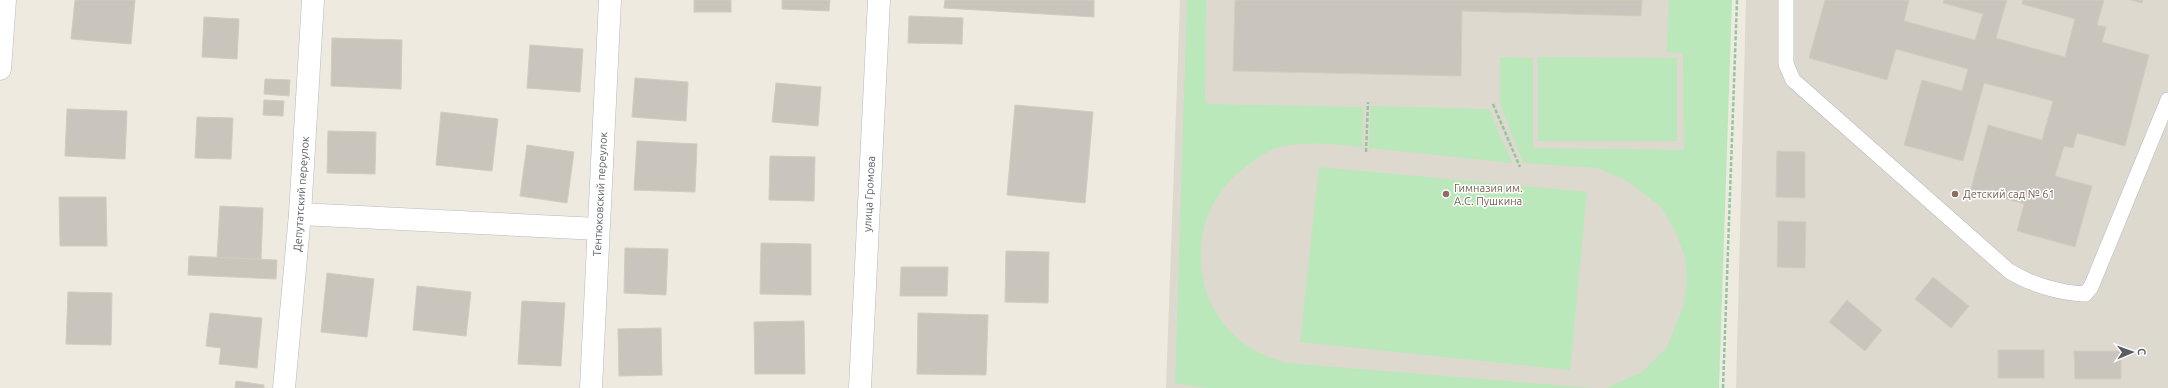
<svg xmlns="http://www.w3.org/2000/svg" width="2168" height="388" font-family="Ubuntu,sans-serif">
  <rect width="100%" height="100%" fill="#eeeae0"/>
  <g fill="#ddd9cf">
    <polygon points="1180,0 1727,0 1711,388 1166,388"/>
    <polygon points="1746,0 2168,0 2168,388 1736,388"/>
  </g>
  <g fill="#bae8ba">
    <path d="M1187,0H1206L1205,99L1207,104L1363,107L1362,147C1335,145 1303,140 1277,148C1265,152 1253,161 1243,169C1190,209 1186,290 1235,336C1250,350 1267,357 1286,363L1593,388H1207L1175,383Z"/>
    <polygon points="1669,0 1732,0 1719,388 1606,388 1642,372 1667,347 1683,307 1687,281 1685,257 1674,229 1660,206 1627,181 1598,168 1523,163 1500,103 1500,57 1533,58 1533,148 1684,150 1683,53 1667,52"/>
    <polygon points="1538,57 1677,58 1677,141 1538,141"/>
    <polygon points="1371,106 1489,109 1512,163 1369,148"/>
    <polygon points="1319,167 1587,192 1570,370 1300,342"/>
  </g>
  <g fill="#c9c5bd" stroke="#d3ccbe">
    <polygon points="75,0 135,0 131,44 71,39"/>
    <rect x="694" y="0" width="37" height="12"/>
    <polygon points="782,0 830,0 829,11 782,9"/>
    <polygon points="945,0 1094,0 1094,17 944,8"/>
    <polygon points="1235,0 1642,0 1641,16 1462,11 1461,76 1233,71"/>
    <polygon points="1825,0 1909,0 1904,21 1975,40 1983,14 1943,3 1944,0 2007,0 1996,38 2065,57 2075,19 2022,4 2023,0 2104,0 2097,25 2106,27 2102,42 2149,55 2125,146 2077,133 2073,148 2064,146 2055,176 2092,186 2075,247 2017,231 2024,204 1971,189 1988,125 2042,140 2053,101 1984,83 1963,161 1904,145 1922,80 1962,91 1968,69 1896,49 1887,80 1809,58"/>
    <polygon points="2131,0 2143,0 2142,3"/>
    <polygon points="909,16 963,18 962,44 908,43"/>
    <polygon points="204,17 239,19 237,59 202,57"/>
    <polygon points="332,38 402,40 401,89 331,86"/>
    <polygon points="530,45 583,49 580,92 527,88"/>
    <polygon points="635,78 688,82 686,121 632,117"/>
    <polygon points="265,79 290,80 289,96 264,94"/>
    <polygon points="776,83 821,87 818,126 772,122"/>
    <polygon points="264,100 284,101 283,116 263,115"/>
    <polygon points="1015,105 1093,112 1085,203 1007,195"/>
    <polygon points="67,109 127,111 125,159 65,156"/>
    <polygon points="441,112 498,119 492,171 436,165"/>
    <polygon points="197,117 233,118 231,159 195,158"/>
    <polygon points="328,131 376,132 375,174 327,173"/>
    <polygon points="637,141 697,144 695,192 634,190"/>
    <polygon points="527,145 574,152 567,203 520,196"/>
    <polygon points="1777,151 1805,152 1805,198 1776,197"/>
    <polygon points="770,156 815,157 814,201 769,200"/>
    <polygon points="59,197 106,197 107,246 60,246"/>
    <polygon points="220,206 263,208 261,260 217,258"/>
    <polygon points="1778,221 1806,222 1805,268 1777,267"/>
    <polygon points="761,243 811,244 811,295 760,294"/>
    <polygon points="625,248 668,249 666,295 624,293"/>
    <polygon points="1006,251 1049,252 1048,303 1005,302"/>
    <polygon points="189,256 277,260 276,279 188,275"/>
    <polygon points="901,267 948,267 947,296 900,296"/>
    <polygon points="327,273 374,279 367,337 321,332"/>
    <polygon points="1933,277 1969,306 1951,328 1915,299"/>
    <polygon points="417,286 471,292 466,336 413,330"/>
    <polygon points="68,292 112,293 111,345 66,344"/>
    <polygon points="1847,300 1882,330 1865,351 1829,322"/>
    <polygon points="522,301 565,303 561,366 518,364"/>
    <polygon points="210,313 262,318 257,368 219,364 221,348 206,346"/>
    <polygon points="918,313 988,315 986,375 917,374"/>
    <polygon points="804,321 805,374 755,374 754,322"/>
    <polygon points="661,328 662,375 619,376 618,329"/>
    <rect x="1998" y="350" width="46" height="28"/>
    <polygon points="2074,351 2121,351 2121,379 2075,379"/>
    <polygon points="236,381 264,385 264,388 235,388"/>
  </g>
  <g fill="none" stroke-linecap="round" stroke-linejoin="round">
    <g stroke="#b6b9be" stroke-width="16">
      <path id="lane" d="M1786,0V64L1793,80L2009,271C2030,284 2059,293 2085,294L2091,287L2168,100"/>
    </g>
    <g stroke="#b6b9be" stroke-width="23">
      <g id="street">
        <polyline points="0,69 5,0"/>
        <polyline points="300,214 598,229"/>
        <polyline points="284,388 300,214 313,0"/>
        <polyline points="591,388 610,0"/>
        <polyline points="860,388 879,0"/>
      </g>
    </g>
    <g stroke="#90c79f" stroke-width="2.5" stroke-dasharray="4 2" stroke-linecap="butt">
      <polyline points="1493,104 1520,167"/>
      <polyline points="1366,152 1368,102"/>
      <polyline points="1723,388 1737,0"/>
    </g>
    <use href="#lane" stroke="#fff" stroke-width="15"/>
    <use href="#street" stroke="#fff" stroke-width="22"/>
  </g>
  <g fill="#8d6e63" stroke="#fff" stroke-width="1.5">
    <circle cx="1446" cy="194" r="4"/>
    <circle cx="1955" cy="194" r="4"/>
  </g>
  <g text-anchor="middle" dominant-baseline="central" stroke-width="3" stroke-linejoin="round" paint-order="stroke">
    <g font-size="11" fill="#785e54" stroke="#fff" text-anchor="start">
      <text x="1454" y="188">Гимназия им.<tspan x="1454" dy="13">А.С. Пушкина</tspan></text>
      <text x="1963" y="194">Детский сад № 61</text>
    </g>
    <g font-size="11" fill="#595e63" stroke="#fff">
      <text transform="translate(301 194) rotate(-86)">Депутатский переулок</text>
      <text transform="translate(600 194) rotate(-87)">Тентюковский переулок</text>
      <text transform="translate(869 194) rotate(-87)">улица Громова</text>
    </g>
  </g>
  <g transform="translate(2132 352) rotate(88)" stroke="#ffffff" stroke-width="3" paint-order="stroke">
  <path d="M0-3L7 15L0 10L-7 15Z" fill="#595e63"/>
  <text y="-6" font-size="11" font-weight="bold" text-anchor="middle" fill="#595e63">С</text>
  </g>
</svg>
